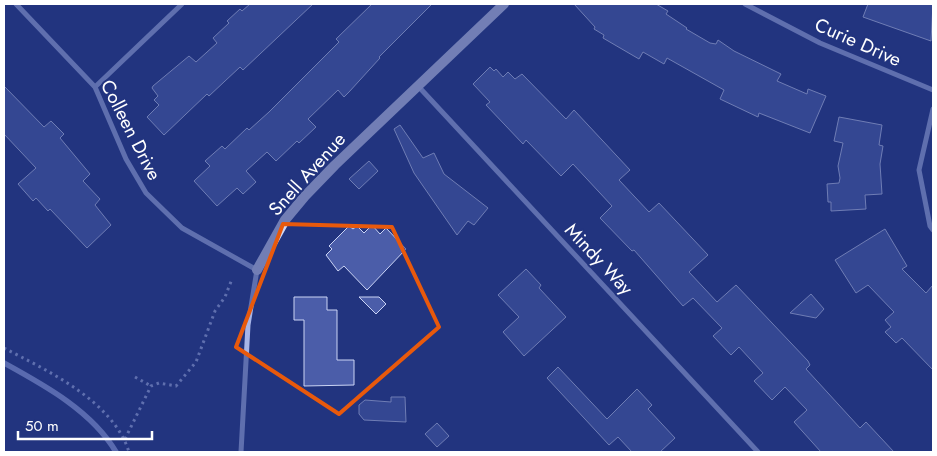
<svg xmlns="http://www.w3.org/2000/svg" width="937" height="456" font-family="Jost,sans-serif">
  <rect width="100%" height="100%" fill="#22347f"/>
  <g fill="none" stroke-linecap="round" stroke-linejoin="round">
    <path stroke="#9cace8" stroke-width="5.5" d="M4,363C44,385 92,411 116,452"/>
  </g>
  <g fill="#4b5da9" stroke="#cbd4f5">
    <polygon points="250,4 313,4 243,70 240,67 209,96 207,94 164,135 147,117 159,105 154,100 158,96 152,88 153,86 189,56 196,62 217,43 213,38 229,23 227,21 240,9 242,11"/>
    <polygon points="372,4 432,4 379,57 380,58 349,92 344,97 338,90 308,119 316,127 299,143 297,141 276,161 267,152 246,171 256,182 243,194 237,188 217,206 194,181 210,166 205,161 222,146 225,149 247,128 249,130 269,112 339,42 336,39"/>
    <polygon points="574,4 656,4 668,11 666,14 687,28 686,29 710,43 716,44 718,40 734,51 781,74 777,81 807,94 808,89 826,96 810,133 759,113 758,117 720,99 724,90 667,58 664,64 643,52 639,59 603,38 604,35 594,29 595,27"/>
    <polygon points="868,4 933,4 931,41 863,17"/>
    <polygon points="490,67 494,71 496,69 503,77 508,72 515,79 522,74 566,119 574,110 630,170 619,180 649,212 659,203 708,255 689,272 717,302 736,285 808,361 810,365 806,369 860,428 866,422 894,452 821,452 794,422 807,410 785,387 772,400 754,381 763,373 739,347 731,355 713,336 722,328 693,298 683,306 634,250 632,251 600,218 612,206 573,164 561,176 526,140 523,144 486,105 490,102 473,84"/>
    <polygon points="4,86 44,127 51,121 64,134 60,138 90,174 83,181 100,199 95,205 111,225 87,248 50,209 48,211 36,198 33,201 18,184 36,168 4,134"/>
    <polygon points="839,117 882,125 879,145 883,146 880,164 882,194 865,195 866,209 831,211 831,202 828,202 827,184 839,183 840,178 838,166 843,143 834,141"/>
    <polygon points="400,125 423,158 434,153 444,174 488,208 474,225 468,221 457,235 414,173 394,129"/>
    <polygon points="369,161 378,171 359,189 349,179"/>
    <polygon points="372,225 380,234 386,228 406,249 367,290 344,266 338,271 326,255 332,249 329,246 349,226 353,229 357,226 364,233"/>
    <polygon points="885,229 907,266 902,269 926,293 933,285 933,370 902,338 896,343 885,332 891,327 885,320 894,312 868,285 856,293 835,260"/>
    <polygon points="526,269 541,285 539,288 566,317 524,356 503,332 519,317 498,295"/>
    <polygon points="811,294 824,309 816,318 790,313"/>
    <polygon points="294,297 327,297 327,310 337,310 337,360 354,360 354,385 304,386 304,320 294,320"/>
    <polygon points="359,297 379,297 386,304 376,314"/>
    <polygon points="558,367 607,419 637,389 652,405 648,409 675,438 660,452 632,452 618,437 609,445 547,378"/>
    <polygon points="391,397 405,397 406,422 364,420 359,414 359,405 365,400 391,402"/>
    <polygon points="437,423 449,436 437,447 425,434"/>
  </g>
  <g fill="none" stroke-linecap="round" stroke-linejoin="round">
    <g stroke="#a8b5e7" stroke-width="3" stroke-dasharray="2.5 4" stroke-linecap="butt">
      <path d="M4,348C48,371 113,401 129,452"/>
      <polyline points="135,377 151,386"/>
      <polyline points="125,439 151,386 159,383 176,386 196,362 215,311 225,297 232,279"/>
    </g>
    <g stroke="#a8b5e7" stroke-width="5">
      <polyline points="16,4 95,87 126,159 146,193 182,228 257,270 248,325 241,452"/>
      <polyline points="745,4 820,43 933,90"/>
      <polyline points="418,86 758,452"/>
      <polyline points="95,87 182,4"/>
      <polyline points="933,109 919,170 930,226 933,230"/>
    </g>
    <polyline stroke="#d2d8f6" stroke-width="10" points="257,270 285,220 305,196 335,165 504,4"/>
  </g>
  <path d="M0 0H937V456H0ZM283,224L392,227L439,327L339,414L236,347Z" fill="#22347f" fill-opacity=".55" fill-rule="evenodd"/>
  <path fill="none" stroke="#e8590c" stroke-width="4" stroke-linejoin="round" d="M283,224L392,227L439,327L339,414L236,347Z"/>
  <g text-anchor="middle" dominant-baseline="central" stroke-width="4" stroke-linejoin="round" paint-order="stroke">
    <g font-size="19" fill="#fff" stroke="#22347f">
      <text transform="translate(858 42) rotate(24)">Curie Drive</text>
      <text transform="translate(131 130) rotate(63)">Colleen Drive</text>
      <text transform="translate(307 174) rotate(-48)">Snell Avenue</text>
      <text transform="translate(599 259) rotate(47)">Mindy Way</text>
    </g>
  </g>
  <rect width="937" height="456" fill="none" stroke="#ffffff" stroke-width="10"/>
  <path d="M18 431v8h134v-8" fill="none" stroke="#ffffff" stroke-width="2.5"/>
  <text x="25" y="431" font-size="15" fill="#ffffff" stroke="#22347f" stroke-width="4" paint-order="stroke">50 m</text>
</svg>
